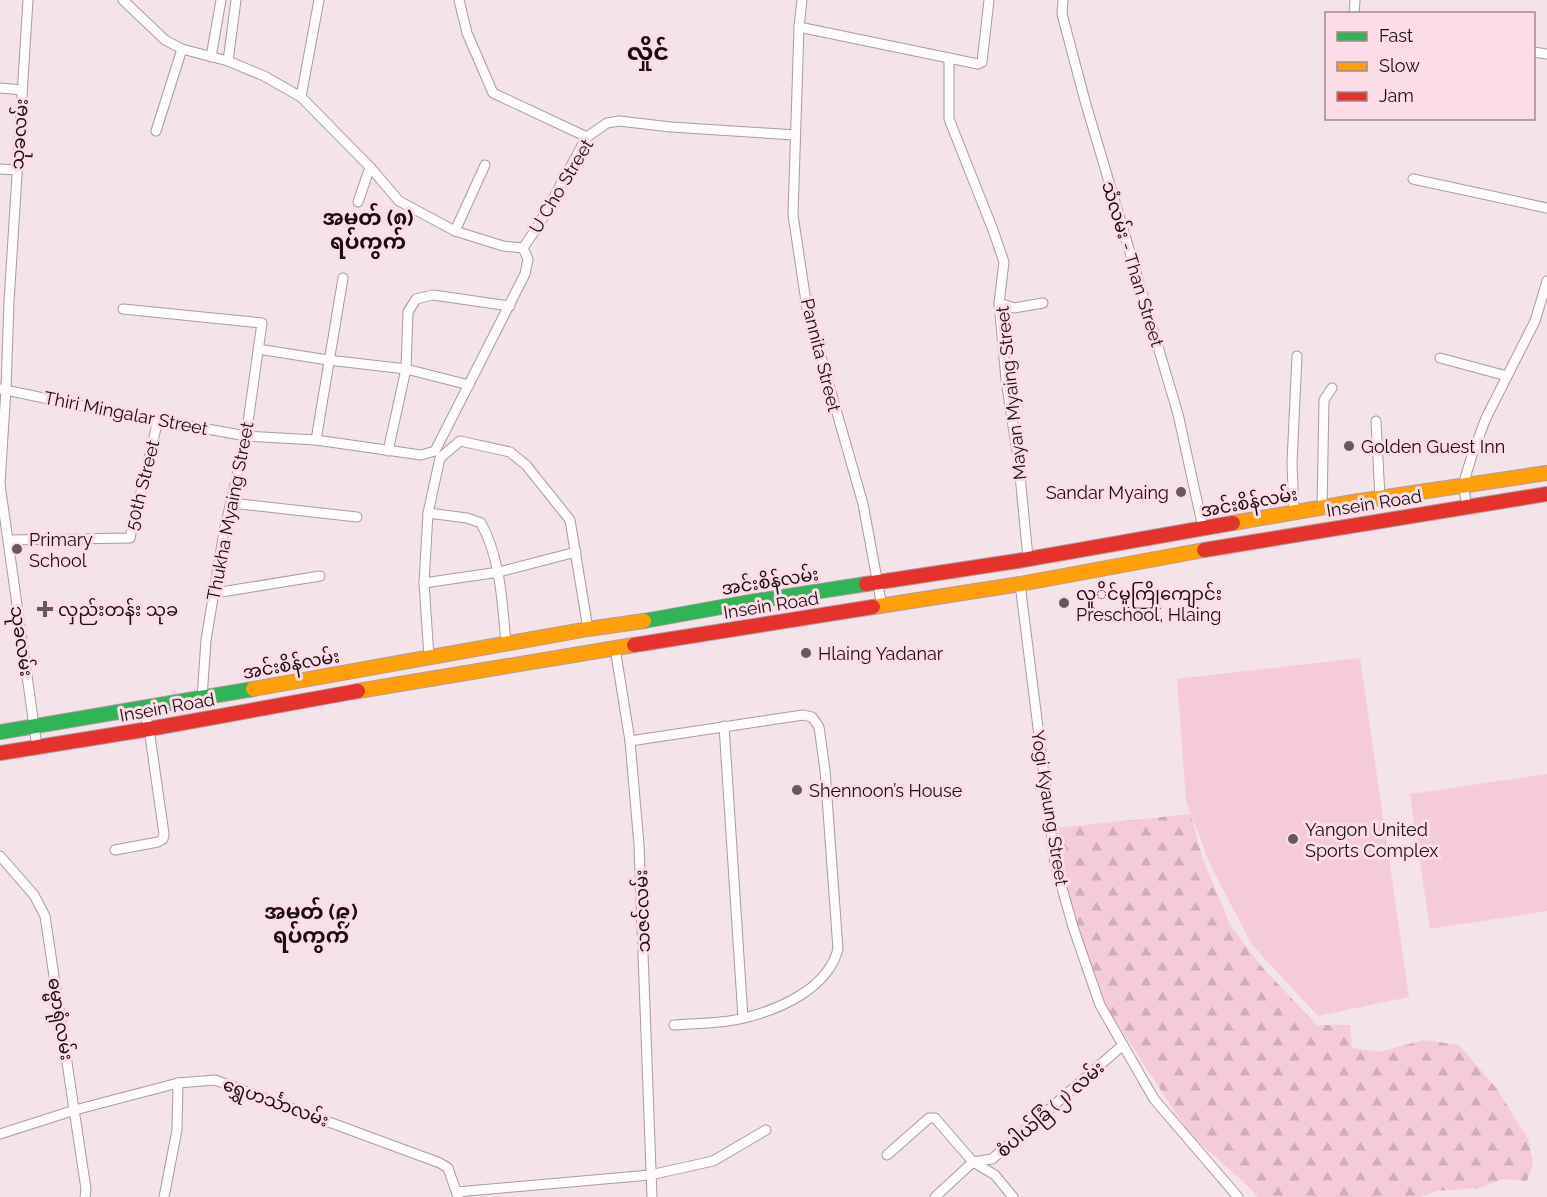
<svg xmlns="http://www.w3.org/2000/svg" width="1547" height="1197" font-family="Raleway,'Noto Sans Myanmar',sans-serif">
  <defs>
    <pattern id="forest-firs" width="22" height="20" patternUnits="userSpaceOnUse" patternTransform="scale(1.5)"><rect width="22" height="20" fill="#f5cbda"/><path d="M5 1l3.5 6h-7zM16 11l3.5 6h-7z" fill="#d1adba"/></pattern>
  </defs>
  <rect width="100%" height="100%" fill="#f4e3e9"/>
  <g fill="#f5cbda">
    <polygon points="1360,658 1409,997 1318,1016 1252,945 1210,864 1186,801 1177,679"/>
    <polygon points="1547,774 1547,911 1430,929 1410,794"/>
  </g>
  <polygon fill="url(#forest-firs)" points="1191,814 1202,857 1230,925 1261,966 1317,1025 1350,1025 1352,1048 1379,1052 1424,1040 1459,1045 1497,1089 1528,1139 1533,1163 1527,1181 1504,1179 1478,1188 1437,1191 1420,1197 1257,1197 1252,1190 1189,1133 1105,1005 1073,912 1054,828"/>
  <g fill="none" stroke-linecap="round" stroke-linejoin="round">
    <g stroke="#a99ca0" stroke-width="11">
      <g id="street">
        <polyline points="123,0 165,40 182,49 228,61 264,76 301,97 370,167 399,201 455,231 503,246 523,248"/>
        <polyline points="459,0 467,33 493,93 587,137"/>
        <polyline points="802,0 799,27 793,215 807,308 863,504 882,606"/>
        <polyline points="1063,0 1062,14 1085,101 1178,414 1203,528"/>
        <polyline points="1354,14 1355,0"/>
        <polyline points="799,27 978,64 982,62 989,0"/>
        <polyline points="1534,52 1547,54"/>
        <polyline points="211,57 221,0"/>
        <polyline points="949,58 949,119 993,230 1004,262 999,303 1006,380 1019,465 1028,558"/>
        <polyline points="228,61 236,0"/>
        <polyline points="0,88 22,90"/>
        <polyline points="301,97 319,0"/>
        <polyline points="156,131 182,49"/>
        <polyline points="0,169 16,170"/>
        <polyline points="1413,179 1547,208"/>
        <polyline points="358,202 370,167"/>
        <polyline points="455,231 485,165"/>
        <polyline points="523,248 538,226 587,137 607,123 619,121 671,127 795,135"/>
        <polyline points="999,303 1014,308 1043,303"/>
        <polyline points="123,309 262,323 246,436 224,532 206,640 202,698"/>
        <polyline points="258,349 328,360 406,369 469,385"/>
        <polyline points="1440,358 1507,376"/>
        <polyline points="0,389 102,410 246,436 316,440 421,455 435,451 525,274 528,259 523,248"/>
        <polyline points="1376,421 1380,498"/>
        <polyline points="316,440 343,278"/>
        <polyline points="388,451 406,369 408,312 416,299 433,295 510,306"/>
        <polyline points="0,483 6,389 9,302 28,0"/>
        <polyline points="0,484 37,747"/>
        <polyline points="231,503 357,517"/>
        <polyline points="1467,506 1463,485 1472,455 1486,418 1535,321 1547,281"/>
        <polyline points="1322,508 1324,400 1332,388"/>
        <path d="M428,513L467,518L481,523C501,560 502,602 506,643"/>
        <polyline points="1294,513 1292,463 1297,356"/>
        <polyline points="8,540 130,538 158,420"/>
        <polyline points="424,583 499,572 576,552"/>
        <polyline points="1020,584 1055,863 1073,927 1100,1005 1154,1099 1238,1197"/>
        <polyline points="215,593 320,576"/>
        <polyline points="615,648 630,741 639,845 652,1197"/>
        <polyline points="429,657 424,583 428,513 440,458 460,441 510,452 526,465 570,520 588,629"/>
        <polyline points="724,726 743,1018"/>
        <path d="M630,741L803,715L812,717L819,727L825,770L838,949C828,988 781,1009 744,1018C722,1024 697,1023 674,1025"/>
        <polyline points="115,850 158,842 163,839 164,834 149,729 143,707"/>
        <polyline points="0,856 34,895 45,916 86,1189 85,1197"/>
        <polyline points="0,1134 75,1110 178,1083 215,1080 440,1163 448,1168 458,1197"/>
        <polyline points="887,1155 929,1118 935,1118 973,1162 995,1175 1013,1197"/>
        <polyline points="973,1162 992,1159 1123,1045"/>
        <polyline points="457,1192 650,1175 713,1161 766,1130"/>
        <polyline points="164,1197 177,1130 178,1083"/>
        <polyline points="935,1197 973,1162"/>
      </g>
    </g>
    <g stroke="#a99ca0" stroke-width="16">
      <g id="fast">
        <polyline points="644,621 749,602 866,584"/>
        <polyline points="0,732 253,689"/>
      </g>
    </g>
    <g stroke="#a99ca0" stroke-width="16">
      <g id="slow">
        <polyline points="1233,523 1353,502 1547,473"/>
        <polyline points="873,607 1020,584 1204,550"/>
        <polyline points="253,689 588,629 644,621"/>
        <polyline points="358,691 634,645"/>
      </g>
    </g>
    <g stroke="#a99ca0" stroke-width="16">
      <g id="jam">
        <polyline points="1204,550 1547,494"/>
        <polyline points="866,584 1017,561 1233,523"/>
        <polyline points="634,645 873,607"/>
        <polyline points="0,753 149,729 358,691"/>
      </g>
    </g>
    <use href="#street" stroke="#fdfbfc" stroke-width="9"/>
    <use href="#fast" stroke="#30b455" stroke-width="14"/>
    <use href="#slow" stroke="#ff9f0a" stroke-width="14"/>
    <use href="#jam" stroke="#e5322d" stroke-width="14"/>
  </g>
  <g fill="#66595d" stroke="#fbdce7" stroke-width="2">
    <circle cx="1349" cy="446" r="6"/>
    <circle cx="1181" cy="492" r="6"/>
    <circle cx="17" cy="549" r="6"/>
    <circle cx="1064" cy="603" r="6"/>
    <path d="M42 600h6v6h6v6h-6v6h-6v-6h-6v-6h6z"/>
    <circle cx="806" cy="653" r="6"/>
    <circle cx="797" cy="790" r="6"/>
    <circle cx="1293" cy="839" r="6"/>
  </g>
  <g text-anchor="middle" dominant-baseline="central" stroke-width="6" stroke-linejoin="round" paint-order="stroke">
    <g font-size="18" fill="#190f12" stroke="#fbdce7">
      <text transform="translate(19 134) rotate(-86)">သုခလမ်း</text>
      <text transform="translate(561 186) rotate(-59)">U Cho Street</text>
      <text transform="translate(1133 264) rotate(73)">သံလမ်း - Than Street</text>
      <text transform="translate(821 355) rotate(76)">Pannita Street</text>
      <text transform="translate(1011 393) rotate(-96)">Mayan Myaing Street</text>
      <text transform="translate(126 413) rotate(11)">Thiri Mingalar Street</text>
      <text transform="translate(142 485) rotate(-76)">50th Street</text>
      <text transform="translate(1249 502) rotate(-10)">အင်းစိန်လမ်း</text>
      <text transform="translate(1374 503) rotate(-9)">Insein Road</text>
      <text transform="translate(230 511) rotate(-79)">Thukha Myaing Street</text>
      <text transform="translate(770 581) rotate(-9)">အင်းစိန်လမ်း</text>
      <text transform="translate(771 605) rotate(-9)">Insein Road</text>
      <text transform="translate(22 641) rotate(82)">သုခလမ်း</text>
      <text transform="translate(291 664) rotate(-10)">အင်းစိန်လမ်း</text>
      <text transform="translate(167 707) rotate(-10)">Insein Road</text>
      <text transform="translate(1050 808) rotate(81)">Yogi Kyaung Street</text>
      <text transform="translate(642 911) rotate(-92)">သဇင်လမ်း</text>
      <text transform="translate(61 1019) rotate(81)">ဓမ္မာရုံလမ်း</text>
      <text transform="translate(276 1102) rotate(20)">ရွှေဟင်္သာလမ်း</text>
      <text transform="translate(1050 1109) rotate(-41)">စံပါယ်ခြံ (၂) လမ်း</text>
    </g>
    <g font-size="18" fill="#190f12" stroke="#fbdce7" text-anchor="start">
      <text x="1361" y="446">Golden Guest Inn</text>
      <text x="1169" y="492" text-anchor="end">Sandar Myaing</text>
      <text x="29" y="539">Primary<tspan x="29" dy="21">School</tspan></text>
      <text x="1076" y="593">လှုိင်မူကြိုကျောင်း<tspan x="1076" dy="21">Preschool, Hlaing</tspan></text>
      <text x="58" y="609">လှည်းတန်း သုခ</text>
      <text x="818" y="653">Hlaing Yadanar</text>
      <text x="809" y="790">Shennoon’s House</text>
      <text x="1305" y="829">Yangon United<tspan x="1305" dy="21">Sports Complex</tspan></text>
    </g>
    <g font-size="21" font-weight="bold" fill="#190f12" stroke="#fbdce7">
      <text x="368" y="217">အမှတ် (၈)<tspan x="368" dy="24">ရပ်ကွက်</tspan></text>
      <text x="311" y="911">အမှတ် (၉)<tspan x="311" dy="24">ရပ်ကွက်</tspan></text>
    </g>
    <g font-size="24" font-weight="bold" fill="#190f12" stroke="#fbdce7">
      <text x="648" y="51">လှိုင်</text>
    </g>
  </g>
  <rect x="1325" y="12" width="210" height="108" fill="#fbdce7" stroke="#a18a92" stroke-width="1.5"/>
  <rect x="1337" y="32" width="30" height="9" fill="#30b455" stroke="#a18a92" stroke-width="1.5"/>
  <text x="1379" y="42" font-size="18" fill="#190f12">Fast</text>
  <rect x="1337" y="62" width="30" height="9" fill="#ff9f0a" stroke="#a18a92" stroke-width="1.5"/>
  <text x="1379" y="72" font-size="18" fill="#190f12">Slow</text>
  <rect x="1337" y="92" width="30" height="9" fill="#e5322d" stroke="#a18a92" stroke-width="1.5"/>
  <text x="1379" y="102" font-size="18" fill="#190f12">Jam</text>
</svg>
